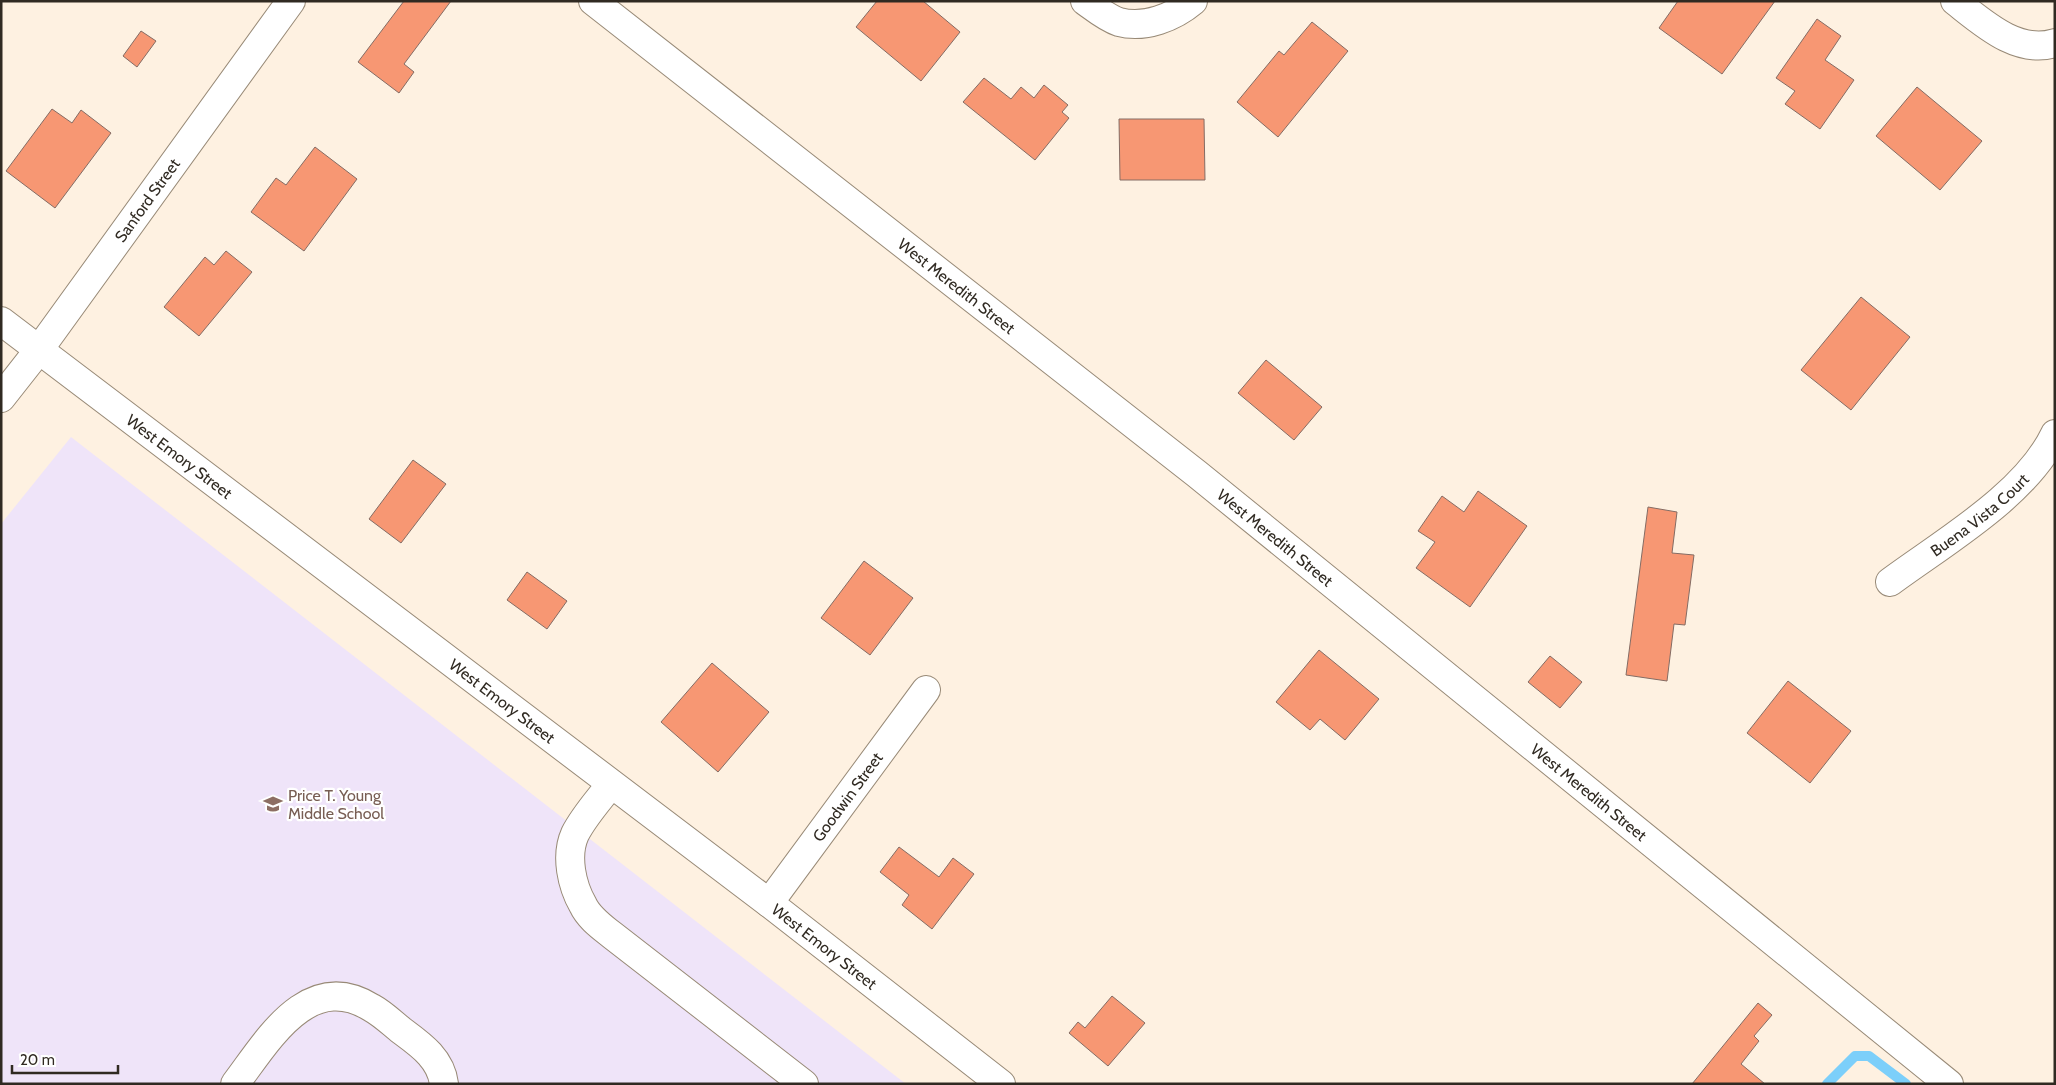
<svg xmlns="http://www.w3.org/2000/svg" width="2056" height="1085" font-family="Cabin,sans-serif">
  <rect width="100%" height="100%" fill="#fef1e1"/>
  <polygon fill="#efe4f9" points="71,437 906,1084 1,1084 1,524"/>
  <g fill="none" stroke-linecap="round" stroke-linejoin="round">
    <polyline stroke="#7ccffa" stroke-width="10" points="1827,1084 1855,1056 1869,1056 1906,1084"/>
  </g>
  <g fill="#f79773" stroke="#846c64">
    <polygon points="404,1 451,1 404,64 414,72 399,93 358,62"/>
    <polygon points="877,1 923,1 960,32 921,81 856,27"/>
    <polygon points="1678,1 1775,1 1722,74 1659,28"/>
    <polygon points="1817,19 1841,36 1825,60 1854,80 1820,129 1785,104 1795,91 1776,78"/>
    <polygon points="1312,22 1348,51 1278,137 1237,102 1279,51 1284,55"/>
    <polygon points="141,31 156,41 137,67 123,56"/>
    <polygon points="984,78 1011,99 1021,87 1034,98 1044,85 1068,105 1062,112 1069,118 1035,160 963,102"/>
    <polygon points="1917,87 1982,141 1940,190 1876,136"/>
    <polygon points="52,109 72,123 81,110 111,133 55,208 6,171"/>
    <polygon points="1119,119 1204,119 1205,180 1120,180"/>
    <polygon points="315,147 357,179 304,251 251,212 276,178 286,185"/>
    <polygon points="226,251 252,272 199,336 164,307 205,257 214,265"/>
    <polygon points="1861,297 1910,337 1851,410 1801,370"/>
    <polygon points="1266,360 1322,407 1294,440 1238,393"/>
    <polygon points="413,460 446,484 401,543 369,519"/>
    <polygon points="1478,491 1527,526 1470,607 1416,568 1435,542 1418,531 1442,496 1464,512"/>
    <polygon points="1648,507 1677,512 1672,553 1694,555 1685,625 1674,624 1667,681 1626,675"/>
    <polygon points="864,561 913,598 870,655 821,618"/>
    <polygon points="527,572 567,601 547,629 507,600"/>
    <polygon points="1319,650 1379,699 1345,740 1320,719 1310,730 1276,702"/>
    <polygon points="1550,656 1582,682 1560,708 1528,682"/>
    <polygon points="712,663 769,712 718,772 661,722"/>
    <polygon points="1788,681 1851,731 1810,783 1747,733"/>
    <polygon points="899,847 939,877 953,858 974,874 932,929 902,905 909,895 880,872"/>
    <polygon points="1112,996 1145,1023 1108,1066 1069,1033 1078,1022 1085,1028"/>
    <polygon points="1758,1003 1772,1015 1754,1036 1759,1041 1741,1064 1765,1084 1692,1084"/>
  </g>
  <g fill="none" stroke-linecap="round" stroke-linejoin="round">
    <g stroke="#988a77" stroke-width="30">
      <g id="minor">
        <path id="s1" d="M593,1L1197,474L1949,1084"/>
        <path d="M1085,1C1096,9 1107,18 1119,22C1145,29 1174,17 1193,1"/>
        <path d="M1955,1C1982,22 2017,55 2055,43"/>
        <path id="s2" d="M1,321L769,903L1001,1084"/>
        <path id="s3" d="M1,398L38,351L291,1"/>
        <path id="s4" d="M1890,582C1944,542 2026,495 2055,434"/>
        <path d="M611,784C599,800 584,816 575,834C565,856 572,886 583,905C589,918 602,927 612,935L804,1084"/>
        <path id="s5" d="M769,903L926,690"/>
        <path d="M235,1084C267,1042 308,968 372,1008C383,1014 393,1024 402,1031C421,1045 441,1059 444,1084"/>
      </g>
    </g>
    <use href="#minor" stroke="#fff" stroke-width="28"/>
  </g>
  <defs>
    <g id="school-bare" transform="scale(1.5)"><path d="M0-5L7-2L0 1L-7-2ZM-4 1L0 2.5L4 1V4Q0 6-4 4Z" fill="#8d6e63" stroke="#fff" stroke-width="2.5" paint-order="stroke"/></g>
  </defs>
  <g fill-rule="evenodd">
    <use href="#school-bare" x="273" y="804"/>
  </g>
  <g text-anchor="middle" dominant-baseline="central" stroke-width="4.5" stroke-linejoin="round" paint-order="stroke">
    <g font-size="16" fill="#302a22" stroke="#fff">
      <text stroke="none"><textPath href="#s3" startOffset="246">Sanford Street</textPath></text>
      <text stroke="none"><textPath href="#s1" startOffset="462">West Meredith Street</textPath></text>
      <text stroke="none"><textPath href="#s2" startOffset="224">West Emory Street</textPath></text>
      <text stroke="none"><textPath href="#s4" startOffset="112">Buena Vista Court</textPath></text>
      <text stroke="none"><textPath href="#s1" startOffset="868">West Meredith Street</textPath></text>
      <text stroke="none"><textPath href="#s2" startOffset="629">West Emory Street</textPath></text>
      <text stroke="none"><textPath href="#s1" startOffset="1272">West Meredith Street</textPath></text>
      <text stroke="none"><textPath href="#s5" startOffset="132">Goodwin Street</textPath></text>
      <text stroke="none"><textPath href="#s2" startOffset="1034">West Emory Street</textPath></text>
    </g>
    <g font-size="16" fill="#785e54" stroke="#fff" text-anchor="start">
      <text x="288" y="795">Price T. Young<tspan x="288" dy="18">Middle School</tspan></text>
    </g>
  </g>
  <rect width="2056" height="1085" fill="none" stroke="#302a22" stroke-width="5"/>
  <path d="M12 1065v8h106v-8" fill="none" stroke="#302a22" stroke-width="2.5"/>
  <text x="20" y="1065" font-size="15" fill="#302a22" stroke="#ffffff" stroke-width="4" paint-order="stroke">20 m</text>
</svg>
